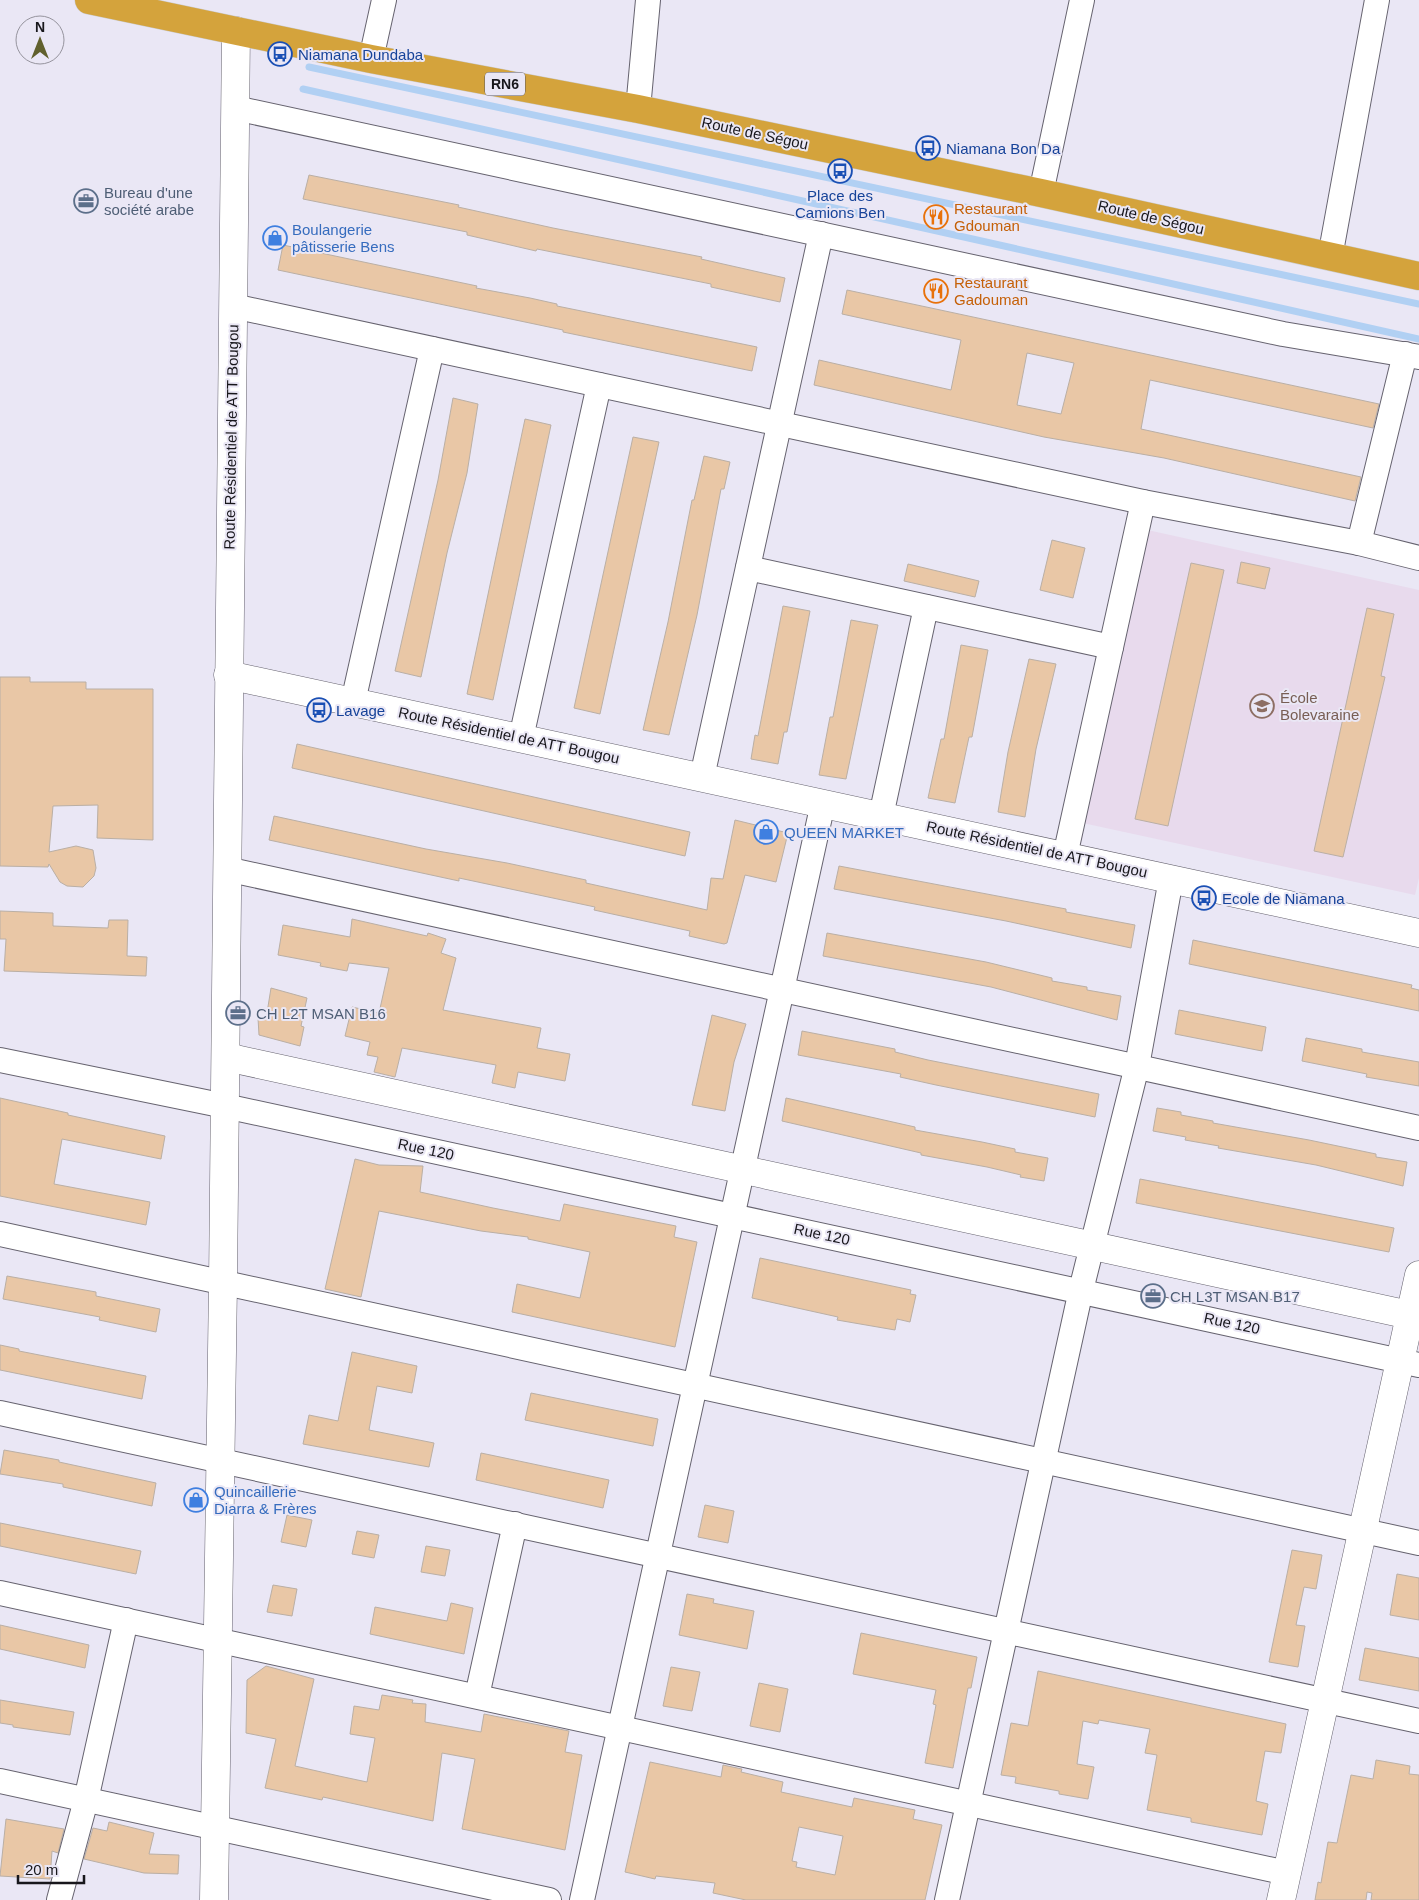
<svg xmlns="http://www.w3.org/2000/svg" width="1419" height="1900" font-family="Helvetica,sans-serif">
  <rect width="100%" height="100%" fill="#eae7f5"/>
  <polygon fill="#e8daed" points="1143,529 1419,590 1419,878 1415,895 1078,822"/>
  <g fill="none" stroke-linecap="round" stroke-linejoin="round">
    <g stroke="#b1d0f3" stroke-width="7">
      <polyline points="309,67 1419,304"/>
      <polyline points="303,89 1419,339"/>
    </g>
  </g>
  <g fill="#e9c7a6" stroke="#baafa5" fill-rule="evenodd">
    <polygon points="309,175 459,205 458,207 553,228 702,257 701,259 785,278 780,302 711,287 711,284 537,249 536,251 467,235 467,232 303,199"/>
    <polygon points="283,245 477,286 476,288 530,298 557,304 557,306 757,347 752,371 563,332 563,330 278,270"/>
    <path d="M847,290L1379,404L1373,428L1150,380L1141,429L1361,477L1355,501L1164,458L1044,437L814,385L819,360L951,390L961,340L842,314ZM1027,353L1074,363L1061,414L1017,405Z"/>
    <polygon points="453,398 478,404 467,473 447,553 421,677 395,671 438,480"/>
    <polygon points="525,419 551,425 493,700 467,694"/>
    <polygon points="633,437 659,442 600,714 574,708"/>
    <polygon points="704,456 730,462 724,489 721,489 697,615 669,735 643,730 668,622 692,500 694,500"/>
    <polygon points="1052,540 1085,548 1073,598 1040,590"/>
    <polygon points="1241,562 1270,568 1265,589 1237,583"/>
    <polygon points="1191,563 1224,570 1168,826 1135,819"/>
    <polygon points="908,564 979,581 975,597 904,581"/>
    <polygon points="783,606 810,611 787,732 784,732 778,764 751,759 755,735 758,736"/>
    <polygon points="1367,608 1394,614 1381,676 1385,677 1343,857 1314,851"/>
    <polygon points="851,620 878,625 846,779 819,775 830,717 833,717"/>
    <polygon points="961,645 988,650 972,737 969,737 955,803 928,798 941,739 944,739"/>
    <polygon points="1029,659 1056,664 1036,749 1025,817 998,812 1008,752"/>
    <polygon points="0,677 30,677 30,682 86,682 86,689 153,689 153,840 97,838 98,805 53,806 49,852 76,846 93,850 96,868 94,876 83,887 67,886 60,882 49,864 48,867 0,866"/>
    <polygon points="297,744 690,832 685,856 292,768"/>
    <polygon points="274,816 426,849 507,863 586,880 586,883 707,910 711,878 723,879 735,820 788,833 776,882 745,875 727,943 724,944 689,936 690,931 594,910 595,907 459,878 459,881 269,840"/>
    <polygon points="839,866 1066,909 1066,912 1135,925 1131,948 1006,921 834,889"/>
    <polygon points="0,911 53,913 53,926 108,928 109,920 128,920 127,956 147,957 146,976 4,971 6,939 0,939"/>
    <polygon points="352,919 427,936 428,933 446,939 441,953 456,958 443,1010 541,1028 537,1048 570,1054 565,1081 518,1072 515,1088 492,1083 496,1065 402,1048 395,1077 374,1072 378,1057 367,1055 370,1042 345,1036 352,1007 379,1013 389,968 349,963 347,971 320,966 321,963 278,955 283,925 350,937"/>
    <polygon points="827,933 986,962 1052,978 1052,981 1087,987 1087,990 1121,996 1117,1020 991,987 823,956"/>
    <polygon points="1193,940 1412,985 1411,988 1419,990 1419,1011 1189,964"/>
    <polygon points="271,988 307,998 301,1026 304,1027 300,1046 259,1035 258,1018 266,1019"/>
    <polygon points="1179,1010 1266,1027 1262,1051 1175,1034"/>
    <polygon points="712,1015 746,1024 734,1062 725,1111 692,1105"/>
    <polygon points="802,1031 895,1049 895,1052 928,1060 1099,1094 1095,1117 936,1085 900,1077 901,1074 798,1055"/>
    <polygon points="1306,1038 1362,1049 1362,1052 1419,1062 1419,1086 1366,1077 1367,1074 1302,1061"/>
    <polygon points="0,1098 68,1113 68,1115 165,1136 161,1159 62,1139 54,1184 150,1202 146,1225 0,1196"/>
    <polygon points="786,1098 915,1127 915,1130 982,1142 1015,1149 1015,1152 1048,1158 1044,1181 1020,1177 1021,1175 987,1167 921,1155 921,1153 782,1121"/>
    <polygon points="1157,1108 1181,1112 1181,1115 1213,1121 1213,1123 1309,1140 1376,1154 1376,1157 1407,1162 1403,1186 1316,1165 1218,1148 1219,1146 1185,1140 1186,1137 1153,1131"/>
    <polygon points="355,1159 379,1165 423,1166 420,1192 493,1208 560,1221 564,1204 676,1226 674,1237 697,1242 675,1347 512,1312 517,1284 580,1298 590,1252 528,1239 528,1237 481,1231 379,1211 361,1297 325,1289"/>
    <polygon points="1140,1179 1394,1228 1389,1252 1136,1203"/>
    <polygon points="760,1258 911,1290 910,1294 916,1295 910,1322 897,1319 895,1330 837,1320 838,1317 752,1298"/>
    <polygon points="7,1276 96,1292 96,1296 160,1309 156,1332 99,1320 100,1317 3,1299"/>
    <polygon points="0,1345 19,1349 19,1351 146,1376 142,1399 0,1370"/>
    <polygon points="352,1352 417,1366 412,1393 377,1386 369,1430 434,1443 429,1467 303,1444 309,1415 338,1421"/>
    <polygon points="531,1393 658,1419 653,1446 525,1420"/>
    <polygon points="4,1450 59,1460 59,1462 156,1483 152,1506 63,1487 63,1484 0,1474"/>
    <polygon points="481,1453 609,1480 603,1508 476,1480"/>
    <polygon points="705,1505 734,1511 728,1543 698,1537"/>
    <polygon points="287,1515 312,1520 306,1547 281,1542"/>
    <polygon points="0,1523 141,1551 136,1574 0,1546"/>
    <polygon points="357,1531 379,1535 374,1558 352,1554"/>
    <polygon points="426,1546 450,1550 445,1576 421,1572"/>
    <polygon points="1292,1550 1322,1555 1316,1589 1304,1587 1296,1625 1305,1626 1298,1667 1269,1662"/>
    <polygon points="1397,1574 1419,1578 1419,1620 1390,1615"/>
    <polygon points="273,1585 297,1589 292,1616 267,1612"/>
    <polygon points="687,1594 714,1599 713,1603 754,1611 747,1649 679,1635"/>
    <polygon points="451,1603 473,1608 464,1654 370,1634 375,1607 447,1621"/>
    <polygon points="0,1625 89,1645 85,1668 0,1649"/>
    <polygon points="861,1633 977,1657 971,1688 968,1688 953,1768 925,1763 936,1705 933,1704 936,1690 853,1674"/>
    <polygon points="1365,1648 1419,1658 1419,1691 1359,1680"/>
    <polygon points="266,1666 314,1679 295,1766 339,1776 367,1782 375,1738 350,1734 354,1706 379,1710 382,1695 413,1700 412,1703 426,1704 425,1722 481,1732 484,1714 569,1731 565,1752 582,1755 565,1850 462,1829 475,1759 442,1753 433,1821 323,1797 322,1800 265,1788 276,1739 246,1733 247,1680"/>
    <polygon points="671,1667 700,1672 692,1711 663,1706"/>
    <polygon points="1038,1671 1286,1724 1281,1753 1265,1751 1256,1801 1268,1804 1262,1835 1191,1822 1191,1818 1147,1810 1157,1755 1145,1753 1150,1729 1099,1720 1098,1724 1083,1721 1077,1764 1094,1767 1088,1799 1059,1794 1059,1791 1015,1783 1016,1777 1001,1775 1011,1723 1028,1726"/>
    <polygon points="759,1683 788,1689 780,1732 750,1726"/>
    <polygon points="0,1700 74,1712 70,1735 13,1727 13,1725 0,1723"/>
    <polygon points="1376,1760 1410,1766 1409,1774 1419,1775 1419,1900 1371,1900 1372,1893 1367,1892 1366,1900 1315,1900 1318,1882 1321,1883 1328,1842 1337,1843 1351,1775 1373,1779"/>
    <path d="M650,1762L721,1777L723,1765L742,1769L741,1772L783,1782L781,1792L852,1807L854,1798L915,1810L913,1819L942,1825L925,1900H746L713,1893L715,1883L656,1876L655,1879L625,1872ZM799,1827L843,1836L835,1875L796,1867L797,1862L792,1861Z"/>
    <polygon points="6,1819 64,1829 58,1853 52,1851 50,1879 0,1876"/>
    <polygon points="109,1822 154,1833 149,1854 179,1855 178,1874 144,1873 84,1859 93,1828 107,1831"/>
  </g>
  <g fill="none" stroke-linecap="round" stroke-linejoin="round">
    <g stroke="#66636f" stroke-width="26">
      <g id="minor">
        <polyline points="371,59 384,0"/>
        <polyline points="235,108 1283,334 1419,357"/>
        <polyline points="638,109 648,0"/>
        <polyline points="1041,193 1082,0"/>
        <polyline points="1330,257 1377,0"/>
        <polyline points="233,306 1143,502 1359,543 1419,558"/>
        <polyline points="1359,543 1405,354"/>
        <polyline points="748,568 1111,647"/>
        <polyline points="353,702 432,349"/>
        <polyline points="521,738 599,385"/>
        <polyline points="702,777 821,234"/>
        <polyline points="881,816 926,607"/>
        <polyline points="1065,856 1143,502"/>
        <polyline points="226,869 1419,1128"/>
        <polyline points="0,1060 225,1106 1419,1365"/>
        <polyline points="0,1234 1419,1543"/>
        <polyline points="0,1413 1419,1721"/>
        <polyline points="0,1593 1287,1873"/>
        <polyline points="477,1696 515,1524"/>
        <polyline points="0,1781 549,1900"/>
        <polyline points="59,1900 86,1800 126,1620"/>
        <polyline points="582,1900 823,803"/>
        <polyline points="947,1900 1081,1290 1137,1066 1171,879"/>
      </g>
    </g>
    <g stroke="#66636f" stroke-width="29">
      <g id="tertiary">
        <polyline points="228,675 1419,933"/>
        <polyline points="226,1057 1419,1317"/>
        <polyline points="214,1900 223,1283 236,31"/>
        <polyline points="1281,1900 1419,1275"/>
      </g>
    </g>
    <g stroke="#cccccd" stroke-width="29">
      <polyline id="trunk" points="89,0 371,59 638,109 1041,193 1419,276"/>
    </g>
    <use href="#minor" stroke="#fff" stroke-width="24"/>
    <use href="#tertiary" stroke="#fff" stroke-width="28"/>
    <use href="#trunk" stroke="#d4a33c" stroke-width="28"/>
  </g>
  <defs>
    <g id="bus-ring" transform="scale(1.25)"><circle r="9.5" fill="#eae7f5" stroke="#1a4fb4" stroke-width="1.5"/><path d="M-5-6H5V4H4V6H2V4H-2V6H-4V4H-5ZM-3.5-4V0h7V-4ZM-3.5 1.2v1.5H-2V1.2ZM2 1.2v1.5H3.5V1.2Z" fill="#1a4fb4"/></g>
    <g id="office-ring" transform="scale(1.25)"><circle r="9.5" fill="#eae7f5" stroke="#5c6f8a" stroke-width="1.5"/><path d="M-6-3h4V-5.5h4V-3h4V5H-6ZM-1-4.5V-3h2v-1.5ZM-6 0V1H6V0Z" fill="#5c6f8a"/></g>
    <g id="restaurant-ring" transform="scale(1.25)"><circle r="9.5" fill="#eae7f5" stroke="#e8710a" stroke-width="1.5"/><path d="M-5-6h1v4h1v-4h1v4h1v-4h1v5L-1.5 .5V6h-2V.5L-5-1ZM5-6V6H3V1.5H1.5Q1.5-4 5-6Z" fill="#e8710a"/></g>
    <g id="shop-ring" transform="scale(1.25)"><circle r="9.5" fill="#eae7f5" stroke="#3f7fe0" stroke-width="1.5"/><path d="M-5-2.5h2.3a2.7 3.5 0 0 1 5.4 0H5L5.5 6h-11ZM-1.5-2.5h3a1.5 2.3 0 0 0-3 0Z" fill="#3f7fe0"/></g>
    <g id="school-ring" transform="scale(1.25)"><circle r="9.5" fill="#eae7f5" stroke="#8d6e63" stroke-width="1.5"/><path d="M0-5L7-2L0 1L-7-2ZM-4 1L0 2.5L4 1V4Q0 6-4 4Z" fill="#8d6e63"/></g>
  </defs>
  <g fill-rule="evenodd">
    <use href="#bus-ring" x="280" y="54"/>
    <use href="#bus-ring" x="928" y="148"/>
    <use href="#bus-ring" x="840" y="171"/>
    <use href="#office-ring" x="86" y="201"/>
    <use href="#restaurant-ring" x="936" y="217"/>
    <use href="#shop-ring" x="275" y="238"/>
    <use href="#restaurant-ring" x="936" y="291"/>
    <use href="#school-ring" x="1262" y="706"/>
    <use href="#bus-ring" x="319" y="710"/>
    <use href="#shop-ring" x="766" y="832"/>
    <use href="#bus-ring" x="1204" y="898"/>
    <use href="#office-ring" x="238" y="1013"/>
    <use href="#office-ring" x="1153" y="1296"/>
    <use href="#shop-ring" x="196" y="1500"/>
  </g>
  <g text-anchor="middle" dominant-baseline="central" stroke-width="4" stroke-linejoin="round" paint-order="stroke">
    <rect fill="#eae7f5" stroke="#57555d" stroke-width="1" x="485" y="72.5" width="40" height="23" rx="4"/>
    <g font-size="14" font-weight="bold" fill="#18171c">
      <text x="505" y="84">RN6</text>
    </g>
    <g font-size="15" fill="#164399" stroke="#eae7f5" text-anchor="start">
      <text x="298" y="54">Niamana Dundaba</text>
      <text x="946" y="148">Niamana Bon Da</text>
      <text x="840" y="195" text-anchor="middle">Place des<tspan x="840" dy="17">Camions Ben</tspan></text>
      <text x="336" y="710">Lavage</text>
      <text x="1222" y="898">Ecole de Niamana</text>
    </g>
    <g font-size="15" fill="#18171c" stroke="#eae7f5">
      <text transform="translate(755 133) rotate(12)">Route de Ségou</text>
      <text transform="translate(1151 217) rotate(13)">Route de Ségou</text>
      <text transform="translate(231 437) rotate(-89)">Route Résidentiel de ATT Bougou</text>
      <text transform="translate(509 735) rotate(12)">Route Résidentiel de ATT Bougou</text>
      <text transform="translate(1037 849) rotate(12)">Route Résidentiel de ATT Bougou</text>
      <text transform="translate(426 1149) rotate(12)">Rue 120</text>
      <text transform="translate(822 1234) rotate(12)">Rue 120</text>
      <text transform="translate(1232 1323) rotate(12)">Rue 120</text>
    </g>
    <g font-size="15" fill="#4e5e75" stroke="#eae7f5" text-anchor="start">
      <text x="104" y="192">Bureau d'une<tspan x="104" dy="17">société arabe</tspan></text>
      <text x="256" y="1013">CH L2T MSAN B16</text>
      <text x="1170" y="1296">CH L3T MSAN B17</text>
    </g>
    <g font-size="15" fill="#c56008" stroke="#eae7f5" text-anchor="start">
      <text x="954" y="208">Restaurant<tspan x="954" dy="17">Gdouman</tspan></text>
      <text x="954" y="282">Restaurant<tspan x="954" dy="17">Gadouman</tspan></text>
    </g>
    <g font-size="15" fill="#366cbe" stroke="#eae7f5" text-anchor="start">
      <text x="292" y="229">Boulangerie<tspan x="292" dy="17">pâtisserie Bens</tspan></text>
      <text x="784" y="832">QUEEN MARKET</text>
      <text x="214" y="1491">Quincaillerie<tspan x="214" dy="17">Diarra &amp; Frères</tspan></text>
    </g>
    <g font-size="15" fill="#785e54" stroke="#eae7f5" text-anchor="start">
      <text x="1280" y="697">École<tspan x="1280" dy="17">Bolevaraine</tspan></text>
    </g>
  </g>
  <g transform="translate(40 40)"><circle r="24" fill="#eae7f5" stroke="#96949e"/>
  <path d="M0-4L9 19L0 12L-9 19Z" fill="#61602d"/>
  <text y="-8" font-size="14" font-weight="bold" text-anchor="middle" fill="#18171c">N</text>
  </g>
  <path d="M18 1875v8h66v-8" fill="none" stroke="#18171c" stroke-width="2.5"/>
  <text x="25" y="1875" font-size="15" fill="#18171c" stroke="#eae7f5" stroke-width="4" paint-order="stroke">20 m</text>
</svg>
